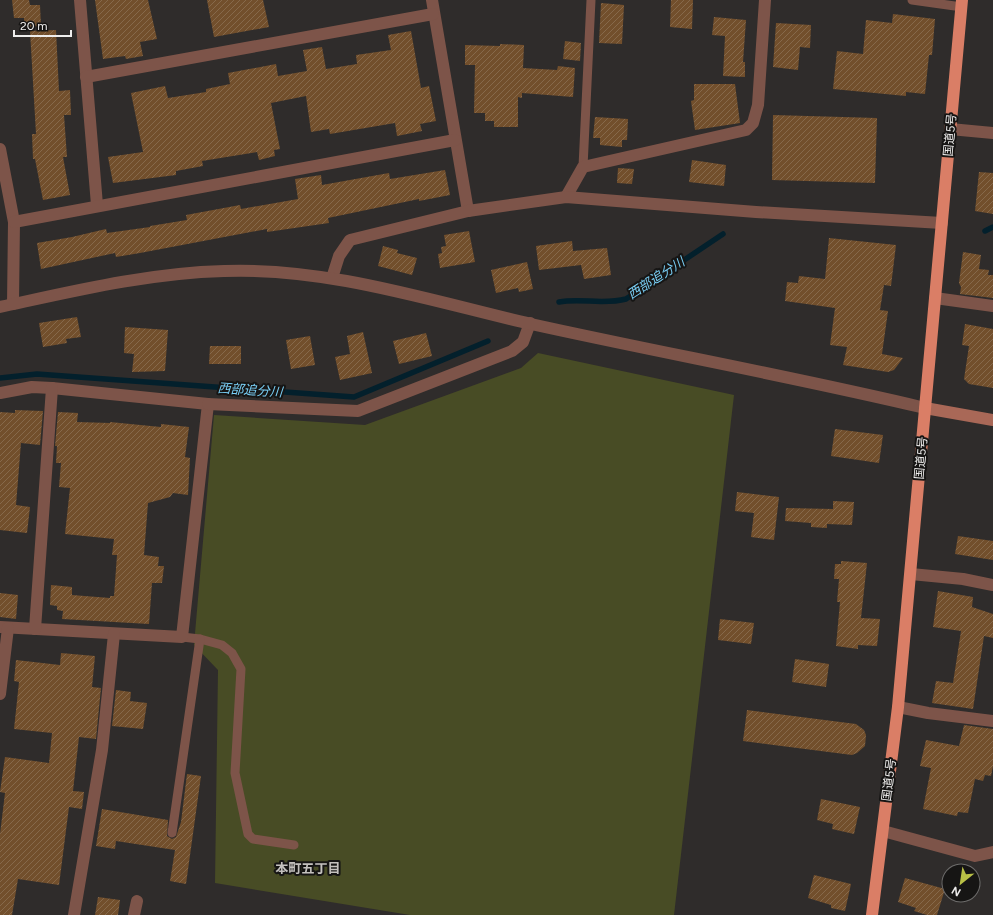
<svg xmlns="http://www.w3.org/2000/svg" width="993" height="915" font-family="Figtree,'Noto Sans JP',sans-serif">
  <defs>
    <pattern id="building-hatch" width="6" height="6" patternUnits="userSpaceOnUse"><rect width="6" height="6" fill="#724f2c"/><path d="M-1 1l2-2M0 6l6-6M5 7l2-2" fill="none" stroke="#86694b"/></pattern>
  </defs>
  <rect width="100%" height="100%" fill="#2f2c2b"/>
  <polygon fill="#484c25" points="538,353 734,395 674,915 410,915 215,883 218,670 194,645 214,415 365,425 521,368"/>
  <g fill="none" stroke-linecap="round" stroke-linejoin="round">
    <g stroke="#03202c" stroke-width="5.5">
      <polyline points="985,231 993,227"/>
      <path d="M559,302C581,298 604,305 626,299L723,234"/>
      <polyline points="0,378 37,374 354,397 488,341"/>
    </g>
  </g>
  <g fill="url(#building-hatch)">
    <polygon points="12,0 29,0 30,5 40,5 41,26 24,27 24,18 14,18"/>
    <polygon points="95,0 148,0 157,39 140,42 143,56 126,59 125,56 103,59"/>
    <polygon points="207,0 263,0 269,27 214,37"/>
    <polygon points="671,0 693,0 692,29 670,27"/>
    <polygon points="601,3 624,5 622,44 599,43"/>
    <polygon points="893,14 935,19 932,55 929,55 925,94 906,92 906,96 833,89 837,51 863,54 866,20 892,23"/>
    <polygon points="714,17 746,20 743,62 745,62 745,77 723,76 725,36 712,35"/>
    <polygon points="776,23 811,25 810,48 800,47 798,70 773,67"/>
    <polygon points="56,30 59,91 70,90 71,115 64,115 67,157 63,157 70,195 43,200 35,159 33,159 32,134 36,134 30,31"/>
    <polygon points="411,31 421,88 429,86 436,121 420,124 422,131 397,136 395,123 330,134 329,129 311,132 306,96 271,103 280,149 274,150 275,156 259,160 257,152 202,161 203,166 176,171 176,175 113,183 108,157 143,152 131,93 165,86 168,98 206,92 206,89 230,84 228,73 276,64 278,76 307,71 303,50 322,47 326,69 357,64 356,55 391,50 388,35"/>
    <polygon points="565,41 581,43 580,61 563,59"/>
    <polygon points="500,44 524,45 523,68 557,70 558,66 575,68 573,97 522,93 522,98 518,97 518,127 494,127 494,121 485,121 485,113 474,113 475,65 465,65 465,45 500,46"/>
    <polygon points="694,84 735,84 740,123 695,130 691,101 694,100"/>
    <polygon points="773,115 877,118 875,183 772,180"/>
    <polygon points="595,117 628,119 627,140 622,140 622,147 600,145 600,138 593,138"/>
    <polygon points="692,160 726,165 724,186 689,182"/>
    <polygon points="618,168 634,169 632,184 617,183"/>
    <polygon points="445,170 450,195 419,201 419,199 328,218 329,223 267,232 267,229 140,253 116,257 115,253 41,269 37,243 72,237 106,229 107,233 150,227 150,226 187,220 186,215 240,205 241,209 298,199 295,179 321,175 322,185 389,173 390,179"/>
    <polygon points="979,172 993,173 993,214 975,211"/>
    <polygon points="469,231 475,262 440,268 438,254 442,253 441,247 446,246 444,235"/>
    <polygon points="829,238 896,245 891,286 884,285 880,310 888,311 882,354 903,358 894,370 888,372 843,365 847,347 830,345 835,308 785,301 787,282 798,283 799,276 825,279"/>
    <polygon points="572,241 573,251 607,248 611,275 584,279 581,265 539,270 536,246"/>
    <polygon points="383,246 398,250 397,253 417,258 412,275 378,266"/>
    <polygon points="963,252 981,255 979,269 989,270 988,275 993,275 993,298 960,294 961,287 959,283"/>
    <polygon points="527,262 533,289 519,292 518,288 496,293 491,270"/>
    <polygon points="77,317 81,337 66,339 67,343 43,347 39,323"/>
    <polygon points="965,324 993,329 993,388 969,384 964,379 969,346 962,345"/>
    <polygon points="125,327 168,330 165,371 132,372 134,354 124,353"/>
    <polygon points="363,332 372,373 340,380 335,357 350,354 347,336"/>
    <polygon points="426,333 432,356 399,364 393,341"/>
    <polygon points="310,336 315,365 291,369 286,340"/>
    <polygon points="210,346 241,346 241,364 209,364"/>
    <polygon points="15,410 43,411 40,445 21,443 16,505 30,507 27,533 0,530 0,412 15,413"/>
    <polygon points="58,412 78,413 77,422 110,423 110,422 161,427 161,424 189,427 185,457 190,458 188,495 173,493 170,497 148,503 144,555 159,557 158,566 164,566 162,583 152,583 149,624 62,619 63,611 57,610 57,606 50,605 51,585 72,587 72,595 110,598 110,596 114,596 117,555 112,555 114,539 65,534 70,488 59,487 61,463 56,463 57,446 55,446"/>
    <polygon points="835,429 883,435 879,463 831,456"/>
    <polygon points="737,492 779,497 774,540 751,537 754,513 735,511"/>
    <polygon points="833,501 854,502 852,525 827,524 827,528 811,527 811,523 785,521 786,508 833,509"/>
    <polygon points="958,536 993,541 993,560 955,554"/>
    <polygon points="841,561 867,563 861,618 880,619 877,646 858,645 858,649 836,646 840,602 837,602 839,579 834,579 835,564 841,564"/>
    <polygon points="938,591 973,597 972,607 993,614 993,638 984,636 973,709 932,703 936,681 953,683 961,631 933,627"/>
    <polygon points="0,593 18,595 16,619 0,617"/>
    <polygon points="720,619 754,623 751,644 718,640"/>
    <polygon points="61,653 95,656 92,687 101,688 96,739 79,737 73,791 84,792 82,809 69,807 59,885 18,879 12,915 0,915 0,834 5,793 0,792 5,757 49,763 52,733 14,729 19,682 14,681 16,660 60,665"/>
    <polygon points="795,659 829,664 826,687 792,682"/>
    <polygon points="116,690 131,692 130,701 147,703 143,729 112,726"/>
    <polygon points="747,710 856,724 864,730 866,735 865,746 857,753 852,755 743,741"/>
    <polygon points="964,725 993,729 993,766 991,776 985,775 983,781 975,779 968,813 958,812 957,816 923,809 931,768 920,766 926,740 959,746"/>
    <polygon points="187,774 201,776 186,884 170,881 175,850 116,841 115,849 96,846 102,809 168,820 167,836 172,839 176,837 181,822"/>
    <polygon points="821,799 860,807 854,834 832,829 833,824 817,820"/>
    <polygon points="814,875 851,884 845,911 831,908 831,905 808,898"/>
    <polygon points="905,878 945,889 937,915 927,915 914,911 916,908 898,902"/>
    <polygon points="98,897 120,900 118,915 95,915"/>
  </g>
  <g fill="none" stroke-linecap="round" stroke-linejoin="round">
    <g stroke="#7d5449" stroke-width="9">
      <polyline points="912,0 962,7"/>
      <polyline points="583,167 591,0"/>
      <polyline points="200,639 222,645 232,653 241,669 235,773 248,834 253,839 294,845"/>
      <polyline points="172,833 200,639 182,637"/>
    </g>
    <g stroke="#7d5449" stroke-width="12">
      <polyline points="80,0 97,205"/>
      <polyline points="432,0 468,211"/>
      <polyline points="86,77 433,14"/>
      <polyline points="950,129 993,133"/>
      <polyline points="0,149 14,222 13,304"/>
      <polyline points="566,197 583,167 746,130 753,123 758,105 765,0"/>
      <polyline points="14,222 455,140"/>
      <polyline points="332,278 339,256 350,240 468,211 566,197 756,212 942,223"/>
      <polyline points="935,298 993,306"/>
      <polyline points="0,393 32,387 52,388 208,404 182,637 0,627"/>
      <polyline points="208,404 358,411 512,351 523,342 530,323"/>
      <polyline points="911,574 963,579 993,585"/>
      <polyline points="35,629 52,388"/>
      <polyline points="0,694 8,628"/>
      <polyline points="898,707 928,713 993,721"/>
      <polyline points="883,831 975,856 993,852"/>
      <polyline points="74,915 102,750 114,634"/>
      <polyline points="134,915 137,901"/>
    </g>
    <path stroke="#7d5449" stroke-width="12" d="M0,307C74,291 148,273 224,271C328,267 431,301 531,324C662,353 795,377 925,408"/>
    <polyline stroke="#a96857" stroke-width="12" points="925,408 993,420"/>
    <polyline stroke="#da7e66" stroke-width="12" points="872,915 898,707 962,0"/>
  </g>
  <g text-anchor="middle" dominant-baseline="central" stroke-width="4" stroke-linejoin="round" paint-order="stroke">
    <g font-size="12" fill="#efeeed" stroke="#161514">
      <text transform="translate(950 135) rotate(-85)">国道5号</text>
      <text transform="translate(921 458) rotate(-85)">国道5号</text>
      <text transform="translate(889 780) rotate(-83)">国道5号</text>
    </g>
    <g font-size="13" font-style="italic" fill="#7ad0f7" stroke="#161514">
      <text transform="translate(656 278) rotate(-33)">西部追分川</text>
      <text transform="translate(250 390) rotate(4)">西部追分川</text>
    </g>
    <g font-size="13" font-weight="bold" fill="#c4c1be" stroke="#161514">
      <text x="308" y="868">本町五丁目</text>
    </g>
  </g>
  <g transform="translate(961 883) rotate(210)"><circle r="19" fill="#161514" stroke="#6d6c6b"/>
  <path d="M0-3L7 15L0 10L-7 15Z" fill="#b9c046"/>
  <text y="-6" font-size="11" font-weight="bold" text-anchor="middle" fill="#efeeed">N</text>
  </g>
  <path d="M14 30v6h57v-6" fill="none" stroke="#efeeed" stroke-width="2"/>
  <text x="20" y="30" font-size="12" fill="#efeeed" stroke="#161514" stroke-width="3" paint-order="stroke">20 m</text>
</svg>
